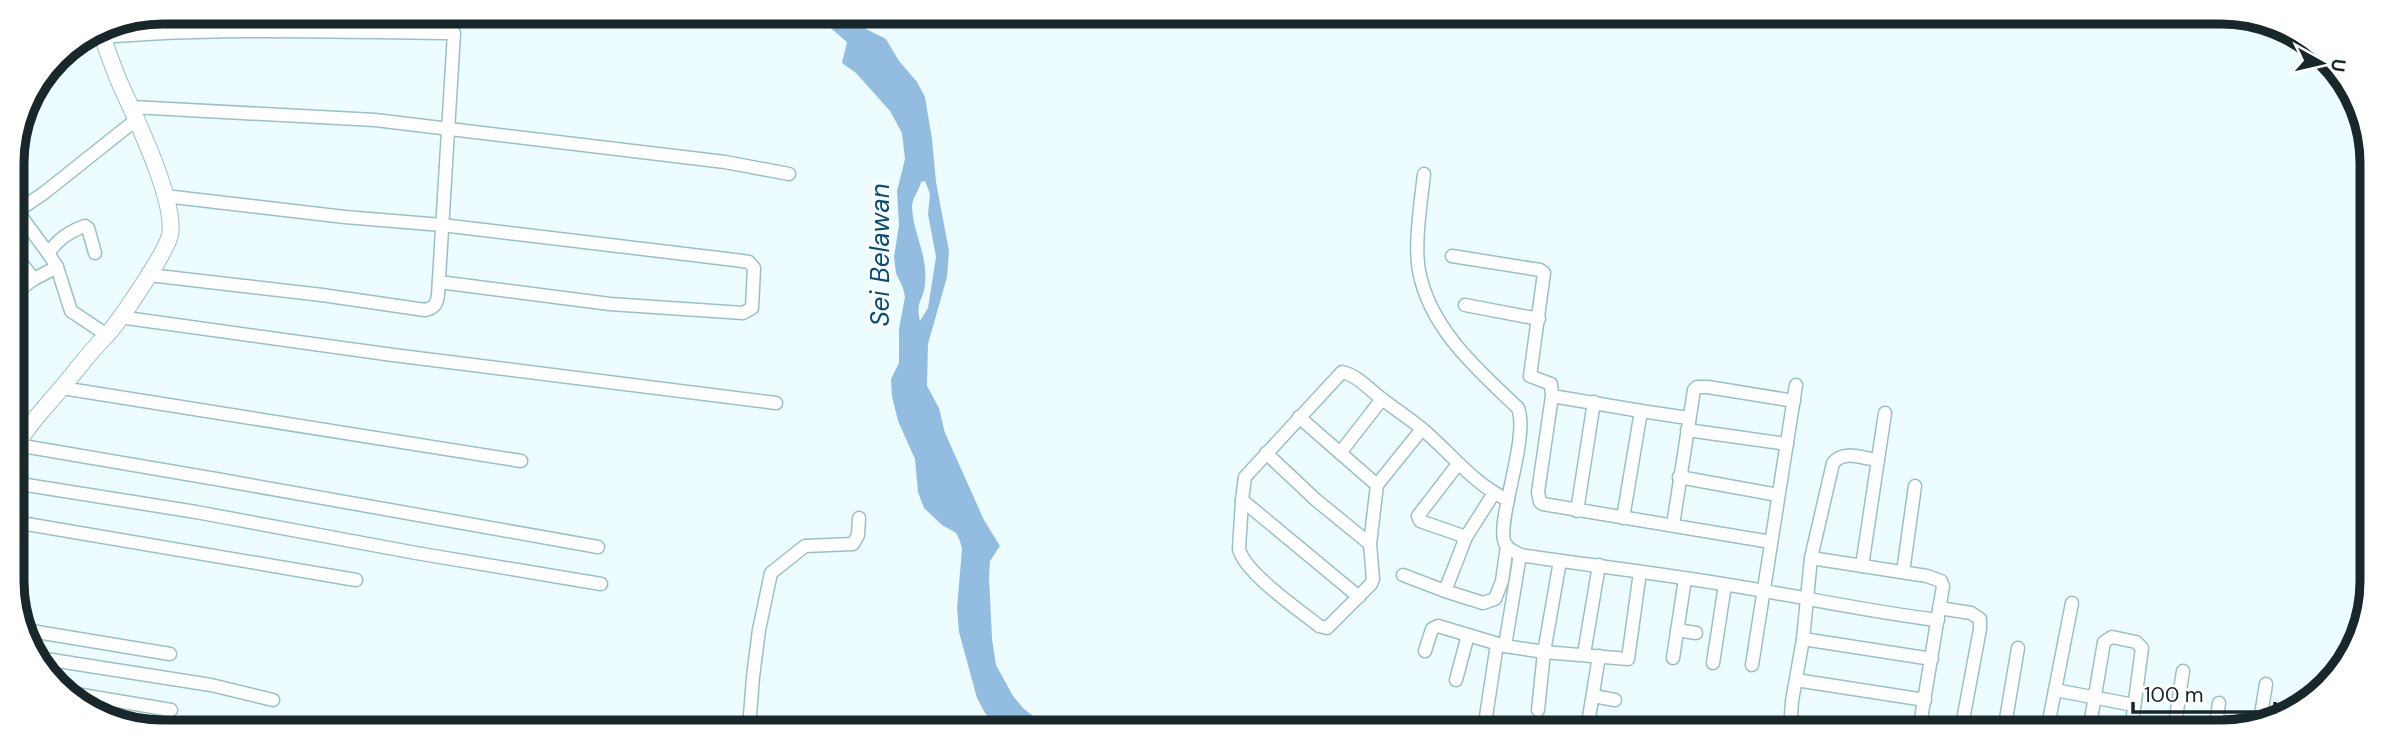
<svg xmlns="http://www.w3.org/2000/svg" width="2385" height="744" font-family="'DM Sans',sans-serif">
  <rect width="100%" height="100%" fill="#edfdff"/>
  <path fill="#92bde0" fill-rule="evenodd" d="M814,14H852L856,24L886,39L899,61L917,82L925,97L932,139L936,182L949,251L947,277L928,344L927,386L939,408L945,433L984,520L1000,546L990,561L989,577L992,639L996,665L1013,696L1023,708L1049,729H1001L985,713L977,698L959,632L957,608L962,549L960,541L956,533L942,525L924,508L918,492L915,459L898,421L892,396L891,379L899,363V329L905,297L903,288L896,273L894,257L899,225L897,191L905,159L902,133L890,111L856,73L842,63L847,42ZM925,181L930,194L928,214L936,257L928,308L920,321C915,301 924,300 925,284C928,255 913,233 912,207C912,198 919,191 921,182Z"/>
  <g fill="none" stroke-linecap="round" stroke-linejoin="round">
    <g stroke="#99c1c5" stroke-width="15">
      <g id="minor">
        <path d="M103,37C220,27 337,32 454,33L438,295C437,304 434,308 425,310L322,295L149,275"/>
        <polyline points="132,107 375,120 725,162 789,174"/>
        <path d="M1424,174C1421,201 1414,245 1419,271C1430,329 1478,370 1518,408C1530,439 1493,528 1506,545C1509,550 1516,552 1520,555C1601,567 1683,576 1764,591C1822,601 1879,613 1938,620"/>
        <polyline points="165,196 345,217 442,225 735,260 749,262 754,268 752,308 743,313 610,304 439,282"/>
        <polyline points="17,211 48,253"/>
        <polyline points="13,214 44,193 137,119"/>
        <polyline points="13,253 34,279 57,267 71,311 107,335"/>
        <polyline points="1452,256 1540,270 1544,273 1530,376 1551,384 1552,396"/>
        <path d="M57,267L48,253C59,239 68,232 85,226L88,228L95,253"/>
        <polyline points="13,294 34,279"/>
        <polyline points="1465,305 1539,319"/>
        <polyline points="119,317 393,355 776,403"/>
        <polyline points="62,388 521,461"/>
        <polyline points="1641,411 1552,396 1538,492 1540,502 1543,504 1771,542"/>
        <polyline points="1299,417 1377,485"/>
        <polyline points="14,418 27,430"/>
        <polyline points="1687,430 1787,444"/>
        <polyline points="17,445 216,479 598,547"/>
        <polyline points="1266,453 1316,500 1370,544"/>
        <polyline points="1340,453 1382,399"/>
        <polyline points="1458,464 1418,516 1420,521 1466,537"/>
        <polyline points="1679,477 1778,495"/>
        <polyline points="14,483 196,512 416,553 601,584"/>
        <polyline points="1494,493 1466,537 1445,591 1483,603 1495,599 1502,581 1507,546"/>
        <path d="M1242,500L1239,549C1245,573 1298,609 1319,626L1327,628L1371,584L1373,579L1370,544L1377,485L1422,429"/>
        <polyline points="1577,511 1594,402"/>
        <polyline points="1623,518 1641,411 1688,418"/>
        <polyline points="15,522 356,580"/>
        <polyline points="1673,525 1694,390 1697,387 1708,387 1794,401"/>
        <polyline points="1811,558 1927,576 1941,581 1943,586 1919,731"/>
        <polyline points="1862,566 1885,413"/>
        <polyline points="1903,572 1915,486"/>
        <polyline points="1403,575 1445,591"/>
        <path d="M1359,597L1242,500L1245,477L1342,372C1357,375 1370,390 1382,399C1395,409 1409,418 1421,428C1450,452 1473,484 1508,500"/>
        <polyline points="1939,608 1971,613 1980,619 1980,629 1961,731"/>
        <polyline points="25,630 170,654"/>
        <polyline points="1677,630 1696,633"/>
        <polyline points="1803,639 1932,659"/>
        <polyline points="1505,646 1520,555"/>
        <polyline points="1425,651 1432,629 1438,626 1505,646 1544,652 1628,659 1640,572"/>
        <polyline points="1584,654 1599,565"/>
        <polyline points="39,658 211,685 273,700"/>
        <polyline points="1673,658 1685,579"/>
        <polyline points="1713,663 1725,585"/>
        <polyline points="1752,665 1796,385"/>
        <polyline points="1456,680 1468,635"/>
        <polyline points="1796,680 1925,700"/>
        <polyline points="54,683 59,684 62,688"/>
        <polyline points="2055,690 2072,603"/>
        <polyline points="70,693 171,710"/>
        <polyline points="1593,696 1615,700"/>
        <polyline points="1538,710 1544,652 1560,561"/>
        <polyline points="2260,721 2266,684"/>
        <polyline points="1790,723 1850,731"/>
        <polyline points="749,728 753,677 759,630 771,573 805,546 853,544 858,535 859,518"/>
        <polyline points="1484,730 1497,644"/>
        <polyline points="1587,730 1599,656"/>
        <path d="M1790,730L1792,701L1803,639L1811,558L1833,463C1844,449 1863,459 1878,460"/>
        <polyline points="2004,731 2018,648"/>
        <polyline points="2047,731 2055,690 2134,705"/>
        <polyline points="2089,731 2104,642 2112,637 2136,642 2142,648 2131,731"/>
        <polyline points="2174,731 2183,671"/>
        <polyline points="2215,731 2219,703"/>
      </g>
    </g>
    <g stroke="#99c1c5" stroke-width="18">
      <path id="major" d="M14,451C24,429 43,410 59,391C74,374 87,355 104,338C118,324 166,253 170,235C176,201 137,121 122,88C113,69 107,48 99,28"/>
    </g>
    <use href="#minor" stroke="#fff" stroke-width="12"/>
    <use href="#major" stroke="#fff" stroke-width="16"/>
  </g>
  <g text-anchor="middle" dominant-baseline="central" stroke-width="6" stroke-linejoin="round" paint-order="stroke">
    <g font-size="26" font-style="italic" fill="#004e7a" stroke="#fff">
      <text transform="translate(880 255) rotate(-90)">Sei Belawan</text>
    </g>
  </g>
  <path d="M0 0H2385V744H0ZM163 24H2221A139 139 0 0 1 2360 163V581A139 139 0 0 1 2221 720H163A139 139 0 0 1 24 581V163A139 139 0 0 1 163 24Z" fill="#fff" fill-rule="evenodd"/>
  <path fill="none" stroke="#18282a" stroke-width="9" d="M163 24H2221A139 139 0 0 1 2360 163V581A139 139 0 0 1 2221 720H163A139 139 0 0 1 24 581V163A139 139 0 0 1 163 24Z"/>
  <g transform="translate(2322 63) rotate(98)" stroke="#ffffff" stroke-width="5" paint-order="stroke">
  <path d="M0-5L12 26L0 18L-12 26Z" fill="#18282a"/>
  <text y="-10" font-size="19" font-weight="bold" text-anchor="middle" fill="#18282a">U</text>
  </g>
  <path d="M2133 702v10h142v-10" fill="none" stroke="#18282a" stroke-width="3.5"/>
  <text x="2144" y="702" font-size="21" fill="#18282a" stroke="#ffffff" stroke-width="5" paint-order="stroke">100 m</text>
</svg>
